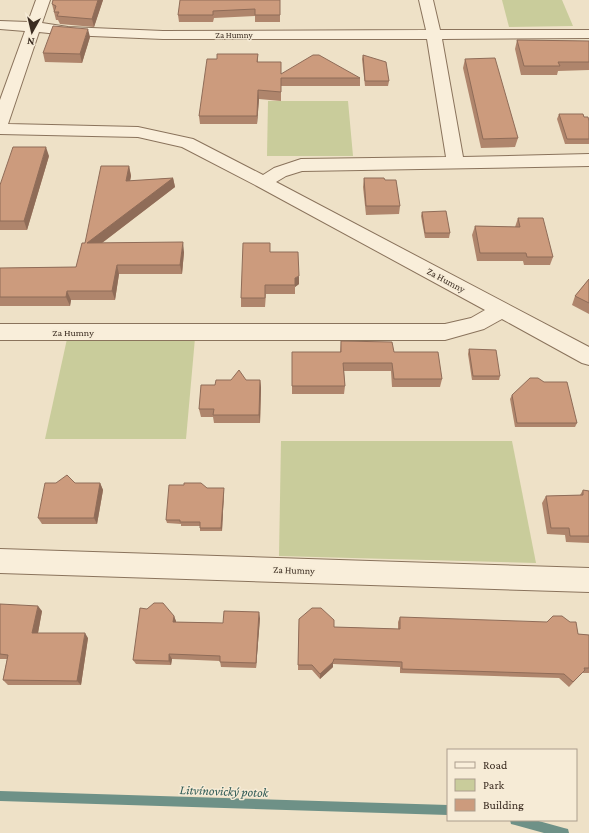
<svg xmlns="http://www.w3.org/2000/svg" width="589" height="833" font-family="'Crimson Pro',serif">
  <rect width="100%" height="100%" fill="#eee1c7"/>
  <g fill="#c9cc9b">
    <polygon points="502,0 562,0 573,26 509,27"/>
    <polygon points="268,101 348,101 353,156 267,156"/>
    <polygon points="195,338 186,439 45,439 67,339"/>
    <polygon points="281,441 512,441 536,563 279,556"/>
  </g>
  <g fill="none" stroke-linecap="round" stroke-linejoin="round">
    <g fill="#6e9187" fill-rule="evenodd">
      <polygon points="0,791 448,805 448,815 0,801"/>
      <polygon points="510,820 535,820 564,828 568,829 569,833 544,833 515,825 511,824"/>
    </g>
    <g stroke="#8a735c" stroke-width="2">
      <g id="minor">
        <path d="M36,0H50L42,23L68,27L163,31L426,30L419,0H433L440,30H589V38L442,39L463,157L589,154V166L302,171L286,176L276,182L589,347V365L582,363L502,319L484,329L445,340H0V324H445L471,318L485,310L257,186L182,147L138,137L0,134V100L25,31L0,29V21L28,22ZM39,32L68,35L163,39H427L446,157L301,159L274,168L263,175L193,139L138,127L8,124Z"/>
        <polygon points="0,549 589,568 589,592 0,573"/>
      </g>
    </g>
    <use href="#minor" fill="#f9eeda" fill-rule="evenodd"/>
  </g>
  <g fill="#af856c">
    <polygon points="53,0 103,0 94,27 60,24 58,20 56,20 52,4"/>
    <polygon points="280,0 280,22 255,22 255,16 214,18 213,22 179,22 178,15"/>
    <polygon points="90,37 82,63 45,62 43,53"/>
    <polygon points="517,40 589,41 589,70 558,71 557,75 521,75 515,49"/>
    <polygon points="258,54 258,62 281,74 360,78 360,86 281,86 281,101 259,99 257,124 200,124 199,116 217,59"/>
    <polygon points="363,55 389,81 388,86 365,86 362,59"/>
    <polygon points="465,59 518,138 515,147 481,148 463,68"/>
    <polygon points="559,114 584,117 589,121 589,144 565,144 557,119"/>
    <polygon points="49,156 27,230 0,230 0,185"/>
    <polygon points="129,166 131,176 130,181 173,178 175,187 102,243 184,252 182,274 119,274 115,300 71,300 70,306 0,306 0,268 76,267 85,243"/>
    <polygon points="364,178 385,180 400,206 399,214 366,215 363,187"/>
    <polygon points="422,212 450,233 449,238 425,238 421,216"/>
    <polygon points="518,218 553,257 550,265 524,265 523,261 477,261 472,235 475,226 515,227"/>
    <polygon points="270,252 299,284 295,287 295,294 266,294 265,307 241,307 241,298"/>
    <polygon points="589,279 589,314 572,305 575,296"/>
    <polygon points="341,341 394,352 442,379 440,387 392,387 391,371 344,371 345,386 344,394 292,394 292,352 340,352"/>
    <polygon points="469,349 500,376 499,380 472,380 468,354"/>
    <polygon points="246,380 260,380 261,388 260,423 214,423 213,417 201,417 199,409 215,385"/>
    <polygon points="512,395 577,423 575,427 515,427 510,399"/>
    <polygon points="100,483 103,490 97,524 42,524 38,518"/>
    <polygon points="207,488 224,492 222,531 200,531 200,526 181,526 181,524 167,523 166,520"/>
    <polygon points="583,490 589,491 589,543 566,542 565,535 547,534 542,503 546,496 580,495"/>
    <polygon points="0,604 42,611 38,633 88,638 81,685 8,685 3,680 7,659 0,659"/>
    <polygon points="174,616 176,622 223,623 260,618 256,668 221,667 220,661 197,660 172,659 171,665 136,664 133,660"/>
    <polygon points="400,617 589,635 589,673 582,673 569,687 559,678 400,673 400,667 333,664 333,667 320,679 312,670 298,670 299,619 334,627 398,629 398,622"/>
  </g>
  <g fill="#8f6c58">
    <polygon points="98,0 103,0 94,27 92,19"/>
    <polygon points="88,29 90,37 82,63 80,54"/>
    <polygon points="258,90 259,99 257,124 257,116"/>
    <polygon points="46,147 49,156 27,230 24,221"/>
    <polygon points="129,166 131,176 128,190 126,181"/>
    <polygon points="173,178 175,187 90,252 87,243"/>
    <polygon points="183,242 184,252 182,274 180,265"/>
    <polygon points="117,265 119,274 115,300 112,291"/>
    <polygon points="299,276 299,284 295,287 295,278"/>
    <polygon points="67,291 71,300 70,306 66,297"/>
    <polygon points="260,380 261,388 260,423 259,415"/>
    <polygon points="100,483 103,490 97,524 94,518"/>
    <polygon points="224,488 224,492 222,531 221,528"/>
    <polygon points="38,606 42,611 37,638 32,633"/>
    <polygon points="259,612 260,618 256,668 256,663"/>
    <polygon points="174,616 176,621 176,627 173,622"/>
    <polygon points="85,633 88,638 81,685 77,681"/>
    <polygon points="169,654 172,659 171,665 169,661"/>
    <polygon points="333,662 333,667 320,679 320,674"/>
  </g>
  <g fill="#cc9b7d" stroke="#8f6c58">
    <polygon points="53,0 98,0 92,19 57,16 59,12 54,12 56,6 52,4"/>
    <polygon points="180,0 280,0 280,15 255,15 255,9 213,11 213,15 178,15"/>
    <polygon points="53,26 88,29 80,54 43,53"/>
    <polygon points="517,40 589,41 589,62 558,62 560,66 524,66"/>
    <polygon points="217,54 258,54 257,62 281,62 281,74 313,55 319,55 360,78 281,78 281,92 258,90 257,116 199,116 207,59 217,59"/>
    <polygon points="363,55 386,62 389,81 365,81"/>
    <polygon points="495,58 518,138 483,139 465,59"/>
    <polygon points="559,114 583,114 584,117 588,117 589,121 589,139 567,139"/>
    <polygon points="13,147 46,147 24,221 0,221 0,185"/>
    <polygon points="101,166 129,166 126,181 173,178 87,243 183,242 180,265 117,265 112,291 67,291 66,297 0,297 0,268 76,267 82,243 85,243"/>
    <polygon points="364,178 384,178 385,180 396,180 400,206 366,206"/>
    <polygon points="446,211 450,233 425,233 422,212"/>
    <polygon points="518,218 543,218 553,257 527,257 526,253 480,253 475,226 520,227"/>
    <polygon points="243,243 270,243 270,252 298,252 299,276 295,278 295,285 265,285 265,298 241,298"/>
    <polygon points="589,279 589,303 575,296"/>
    <polygon points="341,341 392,342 394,352 438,352 442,379 394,379 392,363 343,363 345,386 292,386 292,352 341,352"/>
    <polygon points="469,349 496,350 500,376 473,376"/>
    <polygon points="239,370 246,380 260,380 259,415 213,415 214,409 199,409 201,385 215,385 216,380 231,380"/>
    <polygon points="530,378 538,378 544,382 567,382 577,423 517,423 512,395"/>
    <polygon points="67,475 75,483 100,483 94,518 38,518 45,483 56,483"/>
    <polygon points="184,483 201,483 207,488 224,488 221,528 200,528 200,522 180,522 180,520 166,520 169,485 184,485"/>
    <polygon points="583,490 589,491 589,536 570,536 569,528 551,528 546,496 583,495"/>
    <polygon points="154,603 163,603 174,616 173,622 223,623 224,611 259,612 256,663 220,662 220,656 195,655 169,654 169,661 133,660 140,608 147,609"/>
    <polygon points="0,604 38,606 32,633 85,633 77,681 3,680 8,655 0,654"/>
    <polygon points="312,608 321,608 334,620 334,627 400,629 400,617 547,622 553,616 562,616 570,622 576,622 578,634 589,635 589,668 584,668 585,670 573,682 564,674 402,669 402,662 334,659 333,662 320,674 312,665 298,665 299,619"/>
  </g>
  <g text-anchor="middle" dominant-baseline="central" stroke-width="3" stroke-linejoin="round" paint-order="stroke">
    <g font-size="9" fill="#3a2b20" stroke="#f6ebd6">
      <text x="234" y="35">Za Humny</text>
    </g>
    <g font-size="10" fill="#3a2b20" stroke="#f6ebd6">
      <text transform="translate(446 280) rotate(28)">Za Humny</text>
      <text x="73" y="332">Za Humny</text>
      <text transform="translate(294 570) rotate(2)">Za Humny</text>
    </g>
    <g font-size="13" font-style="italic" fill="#2f5a55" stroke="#f6ebd6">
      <text transform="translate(224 791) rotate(2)">Litvínovický potok</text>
    </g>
  </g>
  <rect x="447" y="749" width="130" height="72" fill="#f6ebd6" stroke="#ab9e8d"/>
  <rect x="455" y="762" width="20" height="6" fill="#f9eeda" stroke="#ab9e8d"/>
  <text x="483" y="769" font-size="12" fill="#3a2b20">Road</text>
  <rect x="455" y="779" width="20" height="12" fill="#c9cc9b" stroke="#ab9e8d"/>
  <text x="483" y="789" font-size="12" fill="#3a2b20">Park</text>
  <rect x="455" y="799" width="20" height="12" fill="#cc9b7d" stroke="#ab9e8d"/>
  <text x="483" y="809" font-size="12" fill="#3a2b20">Building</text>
  <g transform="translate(32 32) rotate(188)" stroke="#f6ebd6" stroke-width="3" paint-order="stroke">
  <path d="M0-3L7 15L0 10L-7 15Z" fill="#3a2b20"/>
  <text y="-6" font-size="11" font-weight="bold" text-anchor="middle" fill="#3a2b20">N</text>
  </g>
</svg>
